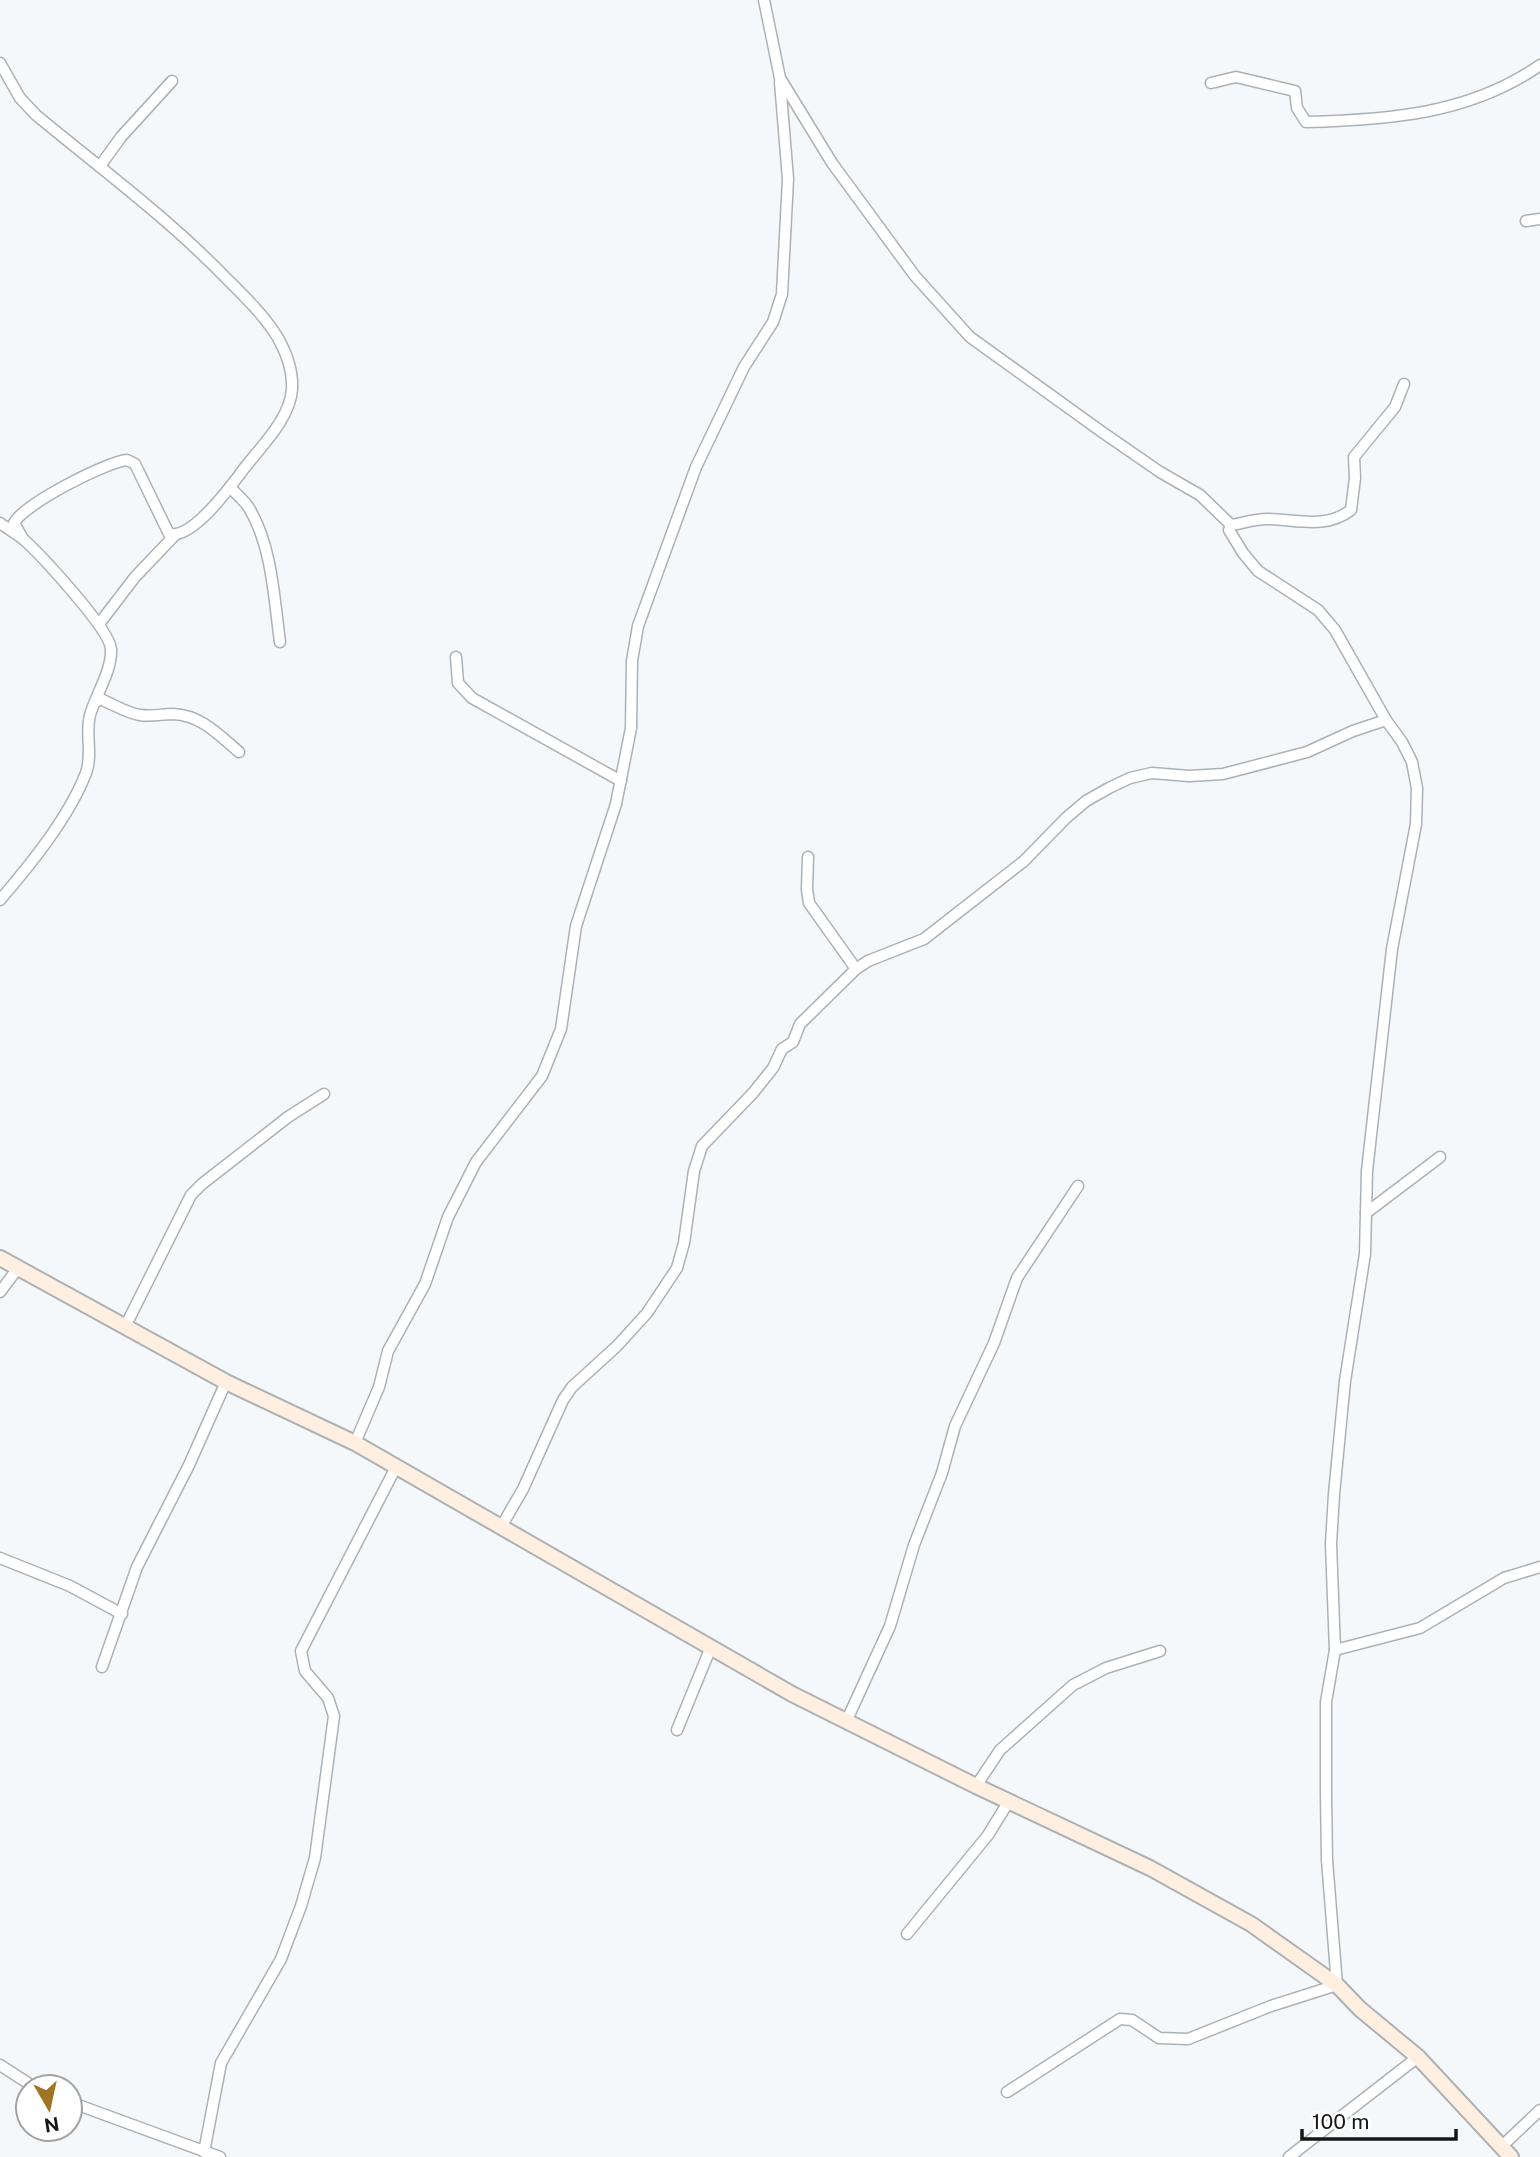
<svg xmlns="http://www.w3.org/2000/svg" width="1540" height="2157" font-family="'Public Sans',sans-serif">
  <rect width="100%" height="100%" fill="#f5f8fb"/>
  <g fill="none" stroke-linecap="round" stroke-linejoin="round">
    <g stroke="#aeb1b4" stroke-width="13">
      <g id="street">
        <polyline points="764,0 780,78 832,163 915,276 970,337 1102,432 1160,472 1200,495 1231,525 1229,530 1243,553 1258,571 1318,610 1335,630 1386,720 1402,742 1412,762 1417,788 1416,824 1392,949 1367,1171 1365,1254 1345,1381 1334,1494 1331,1544 1335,1650 1326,1702 1326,1793 1327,1860 1337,1985 1271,2006 1188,2039 1159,2038 1132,2020 1120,2019 1007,2092"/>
        <path d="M0,63L20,98L36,115C100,168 168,218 226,278C244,296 265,316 278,338C287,354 293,371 292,389C290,421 257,450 240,474C227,491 192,539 169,534L135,464L127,460C106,462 24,504 14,523L23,539"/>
        <path d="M1211,83L1236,77L1295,91L1297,108L1306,122C1388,120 1471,114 1540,65"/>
        <polyline points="100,166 121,137 172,81"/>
        <polyline points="1526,221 1540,219"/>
        <path d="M230,487C236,494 244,500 249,508C272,546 274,598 280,642"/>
        <path d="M0,523C7,528 15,533 22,538C39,553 110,629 111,649C112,671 96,694 90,715C85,734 93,754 86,773C69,817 31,864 0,900"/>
        <path d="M1231,525C1244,523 1257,518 1270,519C1299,520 1326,529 1351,510L1355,478L1354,457L1395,407L1404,384"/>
        <polyline points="99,624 135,577 175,535"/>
        <polyline points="456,657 458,683 472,698 621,781"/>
        <path d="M96,702L98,698C111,703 126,713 140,715C151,717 162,714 173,714C201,715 219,735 239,752"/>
        <polyline points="808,857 807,889 809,903 856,969"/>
        <polyline points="1366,1213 1440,1157"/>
        <polyline points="0,1292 18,1268"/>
        <polyline points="125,1327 191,1195 202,1184 288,1117 324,1094"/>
        <polyline points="355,1443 379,1387 388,1351 425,1284 448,1217 476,1162 542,1076 561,1029 576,926 616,804 631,728 632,661 638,626 696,467 744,367 773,322 782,294 788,179 780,82"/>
        <polyline points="501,1527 523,1489 563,1400 572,1387 617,1346 647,1313 677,1268 684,1243 694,1171 702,1146 753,1093 773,1068 782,1049 793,1042 800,1024 856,969 868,961 924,939 1024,861 1066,818 1086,801 1109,788 1130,778 1152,773 1189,776 1223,774 1307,752 1353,731 1386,720"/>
        <polyline points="0,1558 70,1586 122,1614"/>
        <polyline points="1335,1650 1420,1628 1504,1578 1540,1567"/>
        <polyline points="102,1667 137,1567 189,1465 226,1382"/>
        <polyline points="846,1722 890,1626 914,1545 942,1473 955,1426 994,1343 1017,1278 1078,1186"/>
        <polyline points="677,1730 711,1647"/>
        <polyline points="976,1786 1000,1750 1073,1685 1106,1668 1160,1651"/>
        <polyline points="907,1934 988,1835 1009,1801"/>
        <polyline points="0,2065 34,2087"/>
        <polyline points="70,2102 220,2157"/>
        <polyline points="1501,2147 1540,2110"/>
        <polyline points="204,2152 221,2063 281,1959 301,1906 315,1858 334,1716 328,1698 305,1671 301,1651 396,1467"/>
        <polyline points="1289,2157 1418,2057"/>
      </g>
    </g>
    <g stroke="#aeb1b4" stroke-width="18">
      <polyline id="secondary" points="0,1258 226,1382 355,1443 792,1694 976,1786 1150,1868 1251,1924 1337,1985 1360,2009 1418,2057 1511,2157"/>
    </g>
    <use href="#street" stroke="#fff" stroke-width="10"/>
    <use href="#secondary" stroke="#ffefe1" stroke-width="14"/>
  </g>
  <g transform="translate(49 2108) rotate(171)"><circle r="33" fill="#ffffff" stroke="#a2a2a3" stroke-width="2"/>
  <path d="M0-5L12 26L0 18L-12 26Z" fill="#a07425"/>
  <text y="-10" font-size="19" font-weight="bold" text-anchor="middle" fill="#161718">N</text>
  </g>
  <path d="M1302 2129v10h154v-10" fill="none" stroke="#161718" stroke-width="3.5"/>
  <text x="1312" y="2129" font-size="21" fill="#161718" stroke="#ffffff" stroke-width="5" paint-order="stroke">100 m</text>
</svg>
